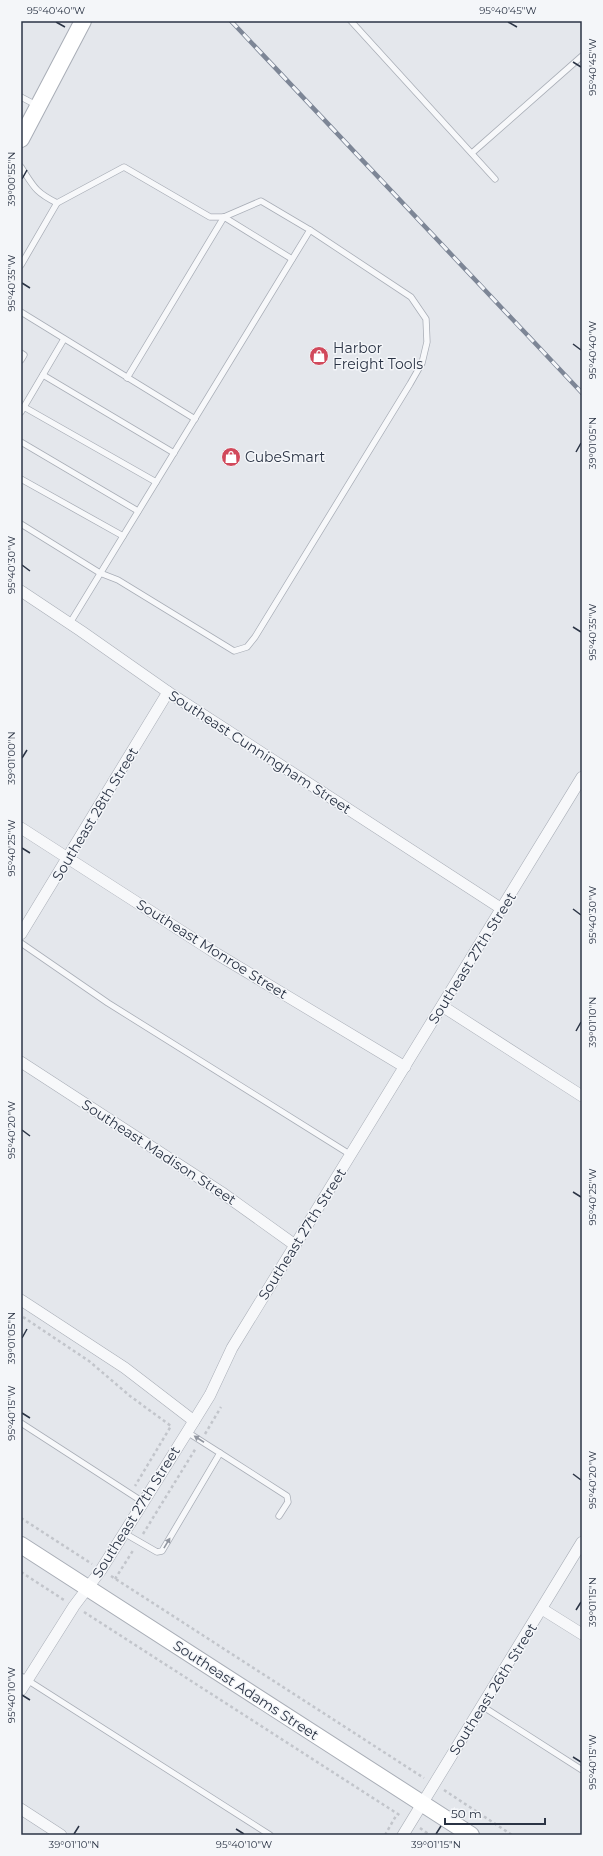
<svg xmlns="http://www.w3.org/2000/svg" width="603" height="1856" font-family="Montserrat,sans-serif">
  <rect width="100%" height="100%" fill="#e4e7ec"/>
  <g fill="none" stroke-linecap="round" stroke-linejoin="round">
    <g stroke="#a9aeb7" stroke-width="7">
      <g id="service">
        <polyline points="351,21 495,179"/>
        <polyline points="21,97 38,106"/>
        <polyline points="472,153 582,56"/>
        <path d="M21,167C34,187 35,192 57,203"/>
        <polyline points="21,265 57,203 124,167 210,217 224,217 261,201 310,230 70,623"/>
        <polyline points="21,312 195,419"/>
        <polyline points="21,353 24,355 21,360"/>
        <polyline points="43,375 174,453"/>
        <polyline points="127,378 224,217 292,259"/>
        <polyline points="24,407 156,482"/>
        <polyline points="21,412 64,339"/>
        <polyline points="21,442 138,511"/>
        <polyline points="21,479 123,536"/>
        <polyline points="21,524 100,573 118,580 234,651 247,647 255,637 410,384 422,363 427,342 426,319 411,297 310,230"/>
        <polyline points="21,943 108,1003 351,1155"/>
        <polyline points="21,1423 143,1502"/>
        <polyline points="220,1453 287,1496 288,1502 279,1516"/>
        <polyline points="124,1533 157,1552 162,1551 220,1453 187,1432"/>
        <polyline points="21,1676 270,1835"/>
        <polyline points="482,1706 582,1770"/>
      </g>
    </g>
    <g stroke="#a9aeb7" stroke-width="12">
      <g id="minor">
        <polyline points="21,591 81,631 168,692 502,909"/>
        <polyline points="21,828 217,954 405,1067"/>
        <polyline points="21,934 168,692"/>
        <polyline points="442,1006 582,1096"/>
        <polyline points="21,1062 221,1192 295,1245"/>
        <polyline points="21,1300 125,1368 194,1421"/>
        <polyline points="542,1609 582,1634"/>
        <polyline points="21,1690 74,1606 101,1570 194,1421 210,1395 232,1348 582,777"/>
        <polyline points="21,1809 61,1835"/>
        <polyline points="403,1835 582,1542"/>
      </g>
    </g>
    <g stroke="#a9aeb7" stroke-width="18">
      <g id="secondary">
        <polyline points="21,139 83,21"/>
        <polyline points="21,1545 471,1835"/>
      </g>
    </g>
    <g stroke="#c2c5cb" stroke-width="2.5" stroke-dasharray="3 3" stroke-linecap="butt">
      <polyline points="23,1317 89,1361 130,1396 171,1426 135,1486"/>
      <polyline points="205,1434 221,1407"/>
      <polyline points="21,1518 92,1564"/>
      <polyline points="143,1534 196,1448"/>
      <polyline points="21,1572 64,1600"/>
      <polyline points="111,1576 424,1778"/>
      <polyline points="115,1579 134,1549"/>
      <polyline points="84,1612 401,1816"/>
      <polyline points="444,1790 512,1835"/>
      <polyline points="420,1828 430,1835"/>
      <polyline points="385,1835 397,1814"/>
    </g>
    <use href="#service" stroke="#f7f8fa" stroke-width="5.5"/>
    <use href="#minor" stroke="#f7f8fa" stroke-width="11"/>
    <use href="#secondary" stroke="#fff" stroke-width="16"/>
    <g stroke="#7d8696" stroke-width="4.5">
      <polyline id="rail" points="231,21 582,393"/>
    </g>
    <use href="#rail" stroke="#f4f6f9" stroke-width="3" stroke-dasharray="9" stroke-linecap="butt"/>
  </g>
  <defs><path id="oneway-solid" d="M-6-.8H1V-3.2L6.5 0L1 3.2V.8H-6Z"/></defs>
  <g fill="#9196a0">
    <use href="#oneway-solid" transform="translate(199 1439) rotate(-147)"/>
    <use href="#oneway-solid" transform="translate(167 1543) rotate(-59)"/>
  </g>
  <path fill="none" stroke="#2b3445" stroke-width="1.5" d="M56,22L65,27M508,22L517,27M573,62L581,67M22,179L27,170M22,283L30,288M573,344L581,350M576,452L581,443M22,565L30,571M573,627L581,632M22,758L27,750M22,848L30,853M573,909L581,915M576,1031L581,1022M22,1130L30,1136M573,1192L581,1197M22,1338L27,1329M22,1413L30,1418M573,1474L581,1480M576,1610L581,1602M22,1695L30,1700M573,1757L581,1762M236,1829L244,1834M74,1834L79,1826M436,1834L441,1826"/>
  <defs>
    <g id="shop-disc" transform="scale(1)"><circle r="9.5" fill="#d1495b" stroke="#f4f6f9"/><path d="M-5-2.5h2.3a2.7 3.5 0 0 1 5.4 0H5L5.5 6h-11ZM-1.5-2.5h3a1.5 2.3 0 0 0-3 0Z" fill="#fff"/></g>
  </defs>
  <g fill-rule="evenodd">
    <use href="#shop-disc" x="319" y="356"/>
    <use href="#shop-disc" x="231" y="457"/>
  </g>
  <g text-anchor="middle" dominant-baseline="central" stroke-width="3" stroke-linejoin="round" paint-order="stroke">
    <g font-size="14" fill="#2b3445" stroke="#f4f6f9" text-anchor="start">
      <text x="333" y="348">Harbor<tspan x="333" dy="16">Freight Tools</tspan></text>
      <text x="245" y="457">CubeSmart</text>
    </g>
    <g font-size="14" fill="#2b3445" stroke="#f4f6f9">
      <text transform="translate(260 752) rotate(33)">Southeast Cunningham Street</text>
      <text transform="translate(95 814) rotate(-59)">Southeast 28th Street</text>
      <text transform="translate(212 949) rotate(32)">Southeast Monroe Street</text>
      <text transform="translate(472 958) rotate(-58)">Southeast 27th Street</text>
      <text transform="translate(159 1152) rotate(33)">Southeast Madison Street</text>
      <text transform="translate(302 1234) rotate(-58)">Southeast 27th Street</text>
      <text transform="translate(136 1512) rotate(-58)">Southeast 27th Street</text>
      <text transform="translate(493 1689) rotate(-58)">Southeast 26th Street</text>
      <text transform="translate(246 1690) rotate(33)">Southeast Adams Street</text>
    </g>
  </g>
  <rect width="603" height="1856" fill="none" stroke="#f4f6f9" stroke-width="44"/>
  <path d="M445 1818v6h100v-6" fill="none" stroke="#2b3445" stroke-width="2"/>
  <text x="451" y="1818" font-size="12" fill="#2b3445" stroke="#f4f6f9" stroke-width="3" paint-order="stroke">50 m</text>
  <rect x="22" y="22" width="559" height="1812" fill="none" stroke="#2b3445" stroke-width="1.5"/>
  <g font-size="10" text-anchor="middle" fill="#2b3445">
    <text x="56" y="14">95°40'40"W</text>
    <text x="508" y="14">95°40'45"W</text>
    <text transform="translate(592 67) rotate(-90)" y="4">95°40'45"W</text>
    <text transform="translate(11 179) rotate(-90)" y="4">39°00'55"N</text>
    <text transform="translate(11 283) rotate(-90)" y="4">95°40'35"W</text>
    <text transform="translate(592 350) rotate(-90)" y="4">95°40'40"W</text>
    <text transform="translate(592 443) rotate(-90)" y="4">39°01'05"N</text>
    <text transform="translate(11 565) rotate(-90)" y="4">95°40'30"W</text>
    <text transform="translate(592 632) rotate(-90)" y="4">95°40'35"W</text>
    <text transform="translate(11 758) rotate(-90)" y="4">39°01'00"N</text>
    <text transform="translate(11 848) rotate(-90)" y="4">95°40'25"W</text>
    <text transform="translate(592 915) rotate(-90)" y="4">95°40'30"W</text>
    <text transform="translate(592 1022) rotate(-90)" y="4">39°01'10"N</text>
    <text transform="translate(11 1130) rotate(-90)" y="4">95°40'20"W</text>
    <text transform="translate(592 1197) rotate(-90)" y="4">95°40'25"W</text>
    <text transform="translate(11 1338) rotate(-90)" y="4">39°01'05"N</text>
    <text transform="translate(11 1413) rotate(-90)" y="4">95°40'15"W</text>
    <text transform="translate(592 1480) rotate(-90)" y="4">95°40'20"W</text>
    <text transform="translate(592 1602) rotate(-90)" y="4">39°01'15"N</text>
    <text transform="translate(11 1695) rotate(-90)" y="4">95°40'10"W</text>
    <text transform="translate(592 1762) rotate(-90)" y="4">95°40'15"W</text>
    <text x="74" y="1848">39°01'10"N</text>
    <text x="244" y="1848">95°40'10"W</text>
    <text x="436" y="1848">39°01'15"N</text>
  </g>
</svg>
